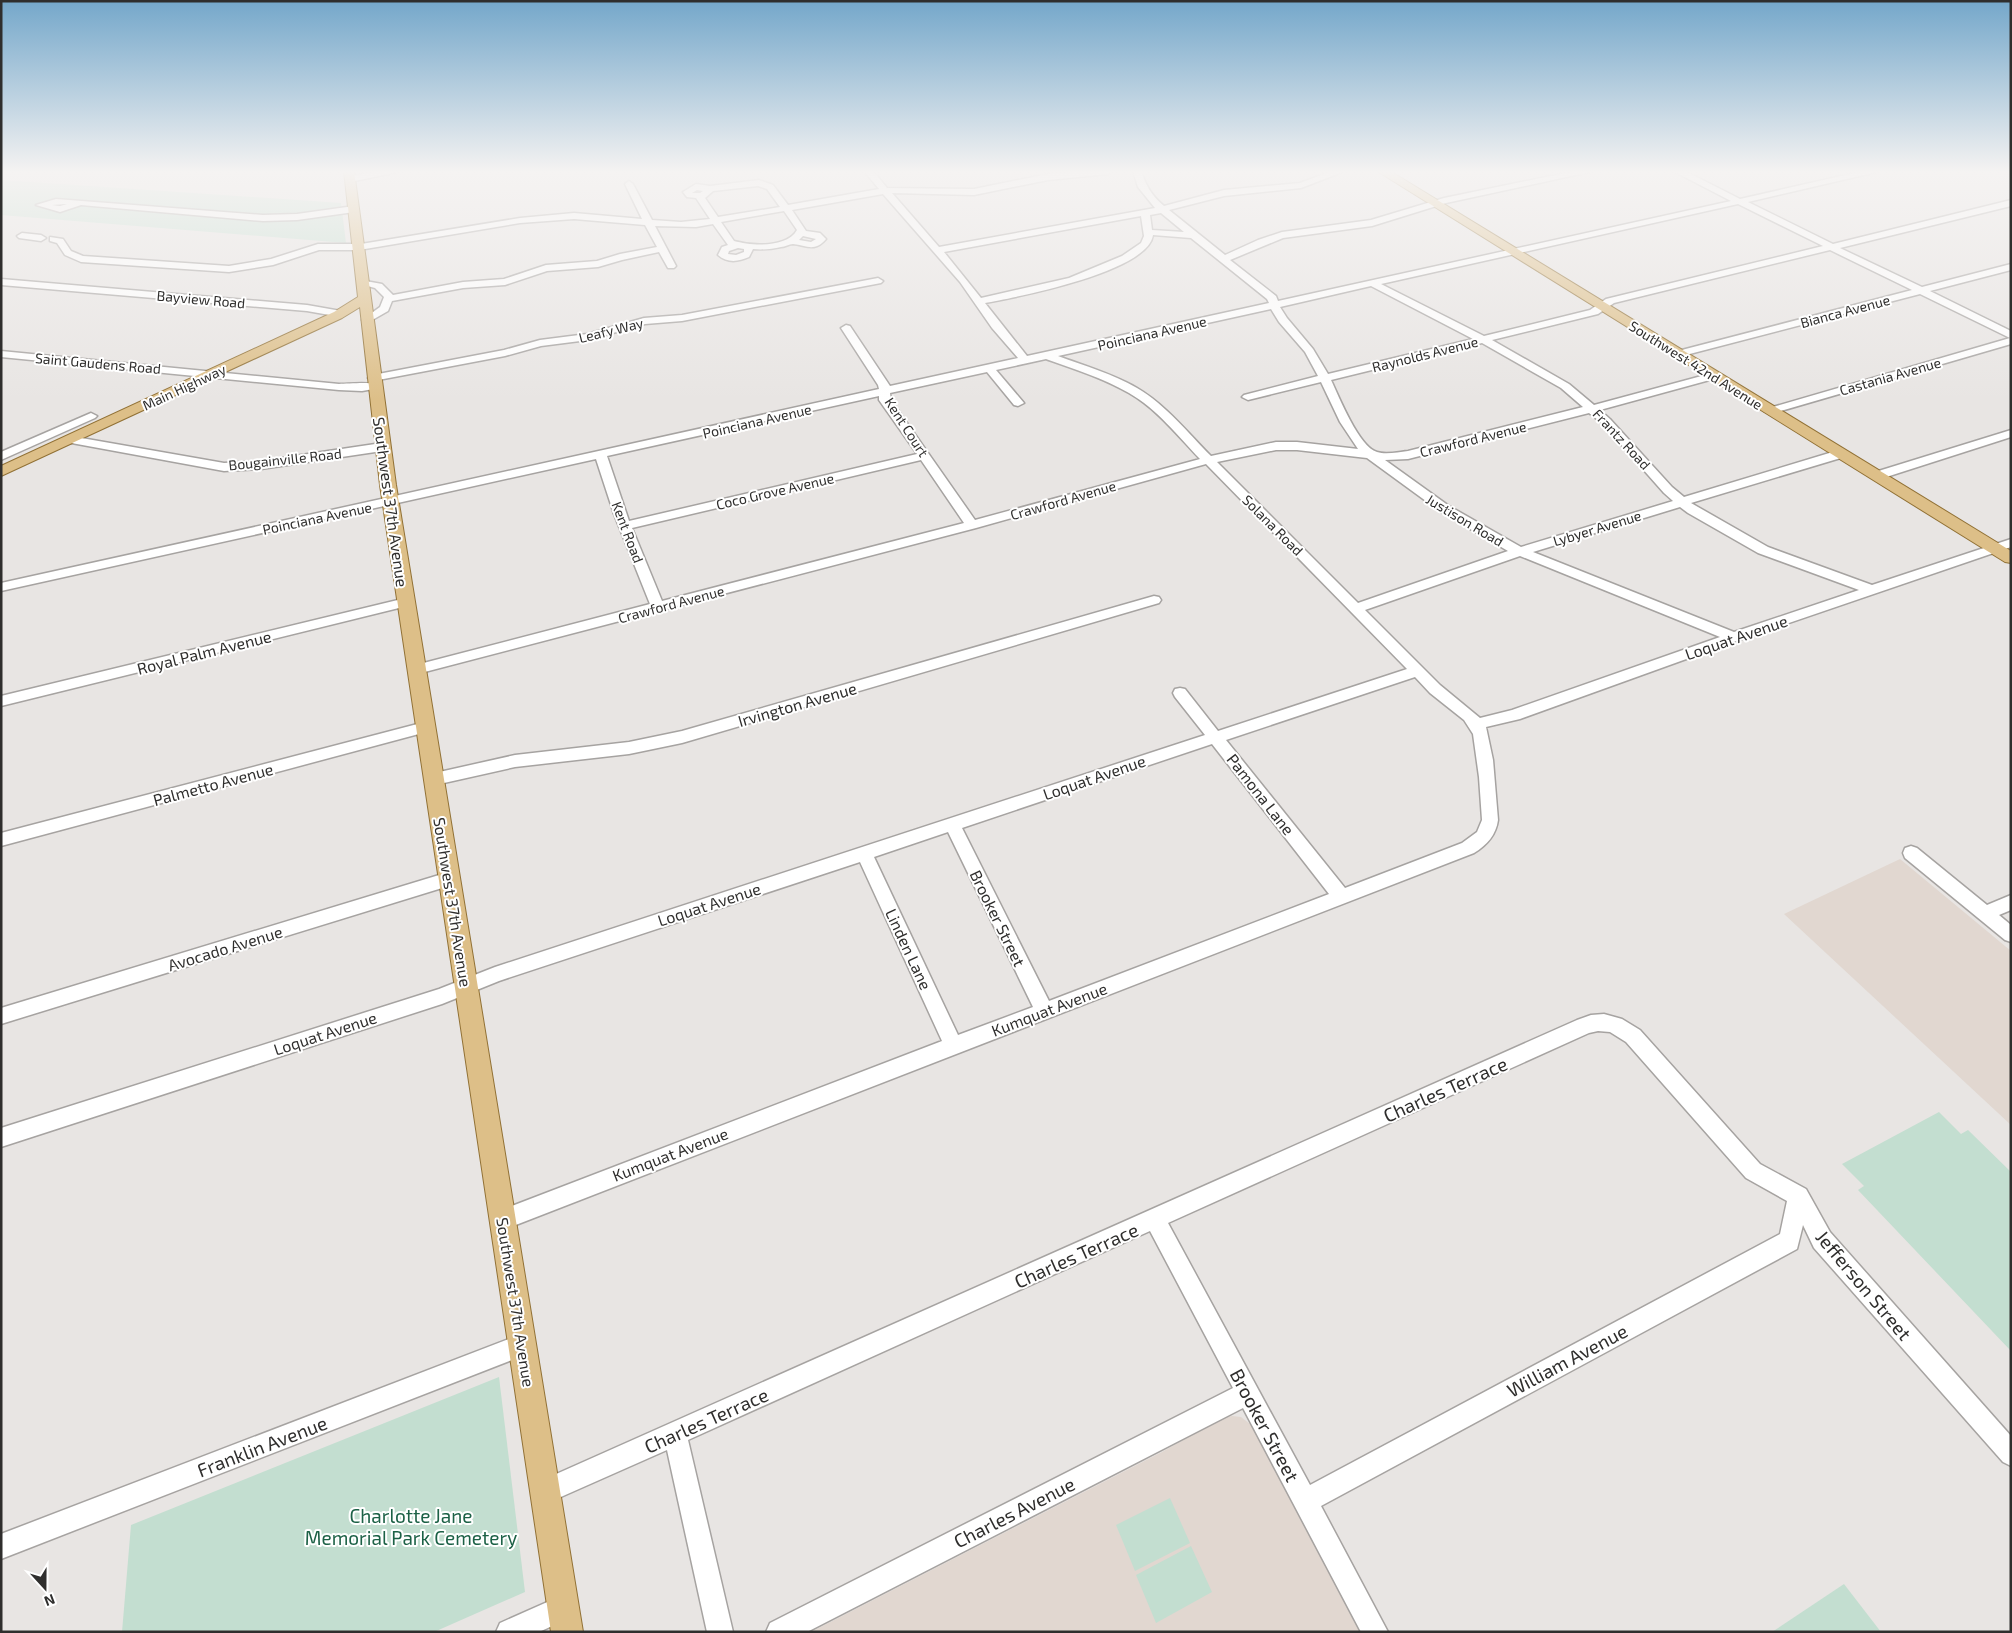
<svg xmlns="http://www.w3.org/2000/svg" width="2012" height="1633" font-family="'Exo 2',sans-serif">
  <rect width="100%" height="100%" fill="#e8e5e3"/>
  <g fill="#e1d7d0">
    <polygon points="1900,859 2011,951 2011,1125 1784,914"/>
    <polygon points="1232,1416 1241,1417 1254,1427 1361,1632 811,1632 1162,1452 1222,1418"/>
  </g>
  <g fill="#c3ded0">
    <polygon points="1,180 341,203 346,243 1,215"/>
    <polygon points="1939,1112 1961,1134 1968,1130 2011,1172 2011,1351 1858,1190 1864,1186 1842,1164"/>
    <polygon points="499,1377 525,1592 434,1632 122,1632 131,1525"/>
    <polygon points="1170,1498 1190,1543 1135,1571 1116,1525"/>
    <polygon points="1191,1546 1212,1592 1156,1623 1136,1575"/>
    <polygon points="1844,1584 1881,1632 1772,1632"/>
  </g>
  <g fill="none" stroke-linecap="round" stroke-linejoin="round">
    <g stroke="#a6a3a1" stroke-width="3">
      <g id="minor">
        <polygon points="380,171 402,171 350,182 346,179 350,176"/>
        <path d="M864,171H873L887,188L974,189L1048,174L1078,171H1112L1108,174L1048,180L974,195L892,193L939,247L1155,208L1138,187L1133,171H1141C1146,186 1152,196 1164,206L1224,190L1300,183L1332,171H1345L1301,188L1224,196L1169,210L1225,255L1258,240L1282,232L1371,220L1444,198L1575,171H1594L1446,203L1372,226L1283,238L1230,260L1276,296L1278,301L1731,201L1673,171H1685L1740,199L1863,171H1881L1748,202L1833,244L2011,200V206L1840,248L1922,287L2011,264V270L1930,291L2011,331V344L1774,413L1770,414L1764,411L1766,409L2010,338L1920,294L1678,357L1673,354L1674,352L1912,290L1830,250L1614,303L1598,314L1492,340L1569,384L1594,405L1709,374H1717L1718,376L1717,378L1600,410L1610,419L1672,487L1684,497L1836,451H1844L1846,454L1844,457L1691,503L1768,547L1872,585L2011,539V547L1739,640L1520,719L1486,727L1493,760L1498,820C1496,835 1487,845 1474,853L503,1230L496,1226L492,1219L496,1212L942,1041L860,862L499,981L442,1004L1,1147V1128L439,989L495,967L1205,735L1175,697L1173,693L1175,689L1180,688L1185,689L1218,731L1407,669L1206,464L976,528L417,674L412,672L410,669L412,666L650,604L614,514L596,459L1,591V583L879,389L878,385L841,328L846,325L850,326L890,386L1018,358L992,328L960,282L883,194L792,210L806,231L820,233L826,239C814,253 806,245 793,244C789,244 785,247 781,247C772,249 763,250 753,249L749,257C738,262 727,263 718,255L722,247L728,245L713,224L696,227L655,226L676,266L674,268H668L659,252L622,260L598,267L547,271L505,285L463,288L392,301L388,311L367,323L362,320L380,307L384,297L375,288L360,284V280L382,284L393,295L463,282L504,279L546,265L597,261L620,254L657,247L645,225L574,219L520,223L359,250H319L273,265L229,272L81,262L65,255L57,243L50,241V237L63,239L71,251L83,256L229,266L271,259L318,244H361L520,218L574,213L642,219L625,184L629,181L633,184L652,220L681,222L710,219L696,198L687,197L683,192L696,184L710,186L759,180L773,185L788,205L879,189ZM758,186L767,189L780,207L718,217L705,198L713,191ZM697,190L703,191L700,193H692ZM1738,204L1823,246L1606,299L1590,310L1484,336L1381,284ZM784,211L797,230C787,248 752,246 734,241L721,222ZM1161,213L1184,232L1152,230L1150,215ZM1141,216L1144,236L1141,243L1122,256L1069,278L981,298L944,252ZM1153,235L1191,238L1267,299L1269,303L1027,356L985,303C1017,297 1148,272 1153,235ZM803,236L816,239L811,242L799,240ZM738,248L744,249V252L736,255L728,254L729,251ZM1371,286L1473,339L1328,374L1313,349L1287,318L1280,307ZM1271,309L1279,322L1305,352L1318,376L1244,395L1242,397L1248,400L1321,382L1340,422L1358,449L1297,442H1276L1211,456C1188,433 1166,405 1137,388C1113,374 1085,366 1058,356ZM1482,343L1561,388L1583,407L1408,451C1398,452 1386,455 1377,452C1359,447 1339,397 1331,380ZM1046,359C1074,369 1103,378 1129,393C1157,409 1178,436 1200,459L975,520L891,400L890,393L987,372L1014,405L1018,406L1024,403L996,370ZM879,396V400L917,454L629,521L607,456ZM1589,413L1602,423L1664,493L1673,501L1521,547L1449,506L1385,460L1408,459ZM1276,450H1297L1367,458L1441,512L1508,551L1358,603L1217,462ZM921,460L964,523L662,601L632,528ZM1680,507L1688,513L1758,553L1859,590L1734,632L1533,552ZM1520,556L1720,637L1512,710L1480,718L1440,685L1365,610ZM1415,677L1430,693L1464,720L1473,734L1479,777L1482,820L1477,832L1462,843L1345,888L1226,740ZM1212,744L1329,894L1049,1001L962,828ZM948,832L1033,1007L958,1035L874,857Z"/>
        <path d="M56,199L263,215L297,214L354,206L358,209L354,212L297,220L263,221L81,205L60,212L36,205ZM67,204L60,206L52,205Z"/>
        <polygon points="22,233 41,235 46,238 41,241 19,238 17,236"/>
        <polygon points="878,278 883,281 881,283 682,321 645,324 588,340 541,346 505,356 373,381 368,378 373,375 504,350 540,340 587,334 644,318 682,315"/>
        <polygon points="1,279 307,305 341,311 346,314 341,317 307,311 1,285"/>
        <path d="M1,351L339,384C348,384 375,381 381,386L379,388L362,391L339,390L1,357Z"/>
        <polygon points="91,413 97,416 95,418 1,460 1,452"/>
        <polygon points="2011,430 2011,437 1880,479 1876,480 1870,476 1872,473"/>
        <polygon points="70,436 224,463 261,461 382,443 388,447 382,451 261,469 224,471 66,442 64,440 66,438"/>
        <polygon points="1154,596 1159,597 1161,600 1159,603 682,743 629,754 515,767 435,785 429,783 427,779 429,775 435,773 515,755 629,742 682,731"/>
        <polygon points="406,598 411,599 413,602 411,605 1,706 1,696"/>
        <polygon points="425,722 430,723 433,727 430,731 1,846 1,833"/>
        <polygon points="1911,846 1917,848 1987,905 2011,895 2011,910 1999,915 2011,925 2011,942 2005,940 1905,858 1903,853 1905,848"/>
        <polygon points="449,872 455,874 458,879 455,884 1,1024 1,1008"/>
        <path d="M1604,1014L1622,1019L1640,1030L1760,1164L1806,1189L1830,1232L2011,1436V1466L2003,1462L1814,1248L1803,1225L1797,1249L1321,1506L1388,1632H1361L1243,1408L807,1632H766L770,1623L1233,1388L1150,1231L688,1440L733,1632H707L667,1450L545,1504L536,1501L533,1492L536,1483L1577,1020L1591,1015ZM1598,1031L1610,1032L1626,1042L1746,1178L1787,1201L1780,1234L1310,1485L1168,1223L1589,1033Z"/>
        <polygon points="522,1334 530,1337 533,1345 530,1353 1,1559 1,1534"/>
        <polygon points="563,1595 572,1599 576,1608 572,1617 539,1632 496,1632 500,1623"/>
      </g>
    </g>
    <g stroke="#917135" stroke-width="2">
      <g id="major">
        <polygon points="344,171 354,171 396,485 583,1632 551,1632 380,485 360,307 342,318 1,476 1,466 334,312 358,297"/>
        <polygon points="1377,171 1390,171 2011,551 2011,563 2005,562"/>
      </g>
    </g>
    <use href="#minor" fill="#fff" fill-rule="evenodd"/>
    <use href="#major" fill="#ddbf88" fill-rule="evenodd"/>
  </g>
  <linearGradient id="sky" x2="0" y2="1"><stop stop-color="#74a7ca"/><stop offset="0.43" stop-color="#f5f3f2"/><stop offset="1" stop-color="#f5f3f2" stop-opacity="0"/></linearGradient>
  <rect width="2012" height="400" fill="url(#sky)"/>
  <g text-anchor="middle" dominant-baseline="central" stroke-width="4" stroke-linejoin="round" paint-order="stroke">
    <g font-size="14" fill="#2f2e2d" stroke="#fff">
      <text transform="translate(201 299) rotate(5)">Bayview Road</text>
      <text transform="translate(1845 311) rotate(-15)">Bianca Avenue</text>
      <text transform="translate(611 330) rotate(-14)">Leafy Way</text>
      <text transform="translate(1152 333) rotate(-13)">Poinciana Avenue</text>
      <text transform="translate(1425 354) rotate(-14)">Raynolds Avenue</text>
      <text transform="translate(98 363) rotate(5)">Saint Gaudens Road</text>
      <text transform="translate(1696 365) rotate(32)">Southwest 42nd Avenue</text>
      <text transform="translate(1890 376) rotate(-16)">Castania Avenue</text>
      <text transform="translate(184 387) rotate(-25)">Main Highway</text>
      <text transform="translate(757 421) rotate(-13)">Poinciana Avenue</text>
      <text transform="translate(907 427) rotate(57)">Kent Court</text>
      <text transform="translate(1473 439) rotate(-14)">Crawford Avenue</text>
      <text transform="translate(1622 439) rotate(47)">Frantz Road</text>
      <text transform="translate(285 459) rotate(-6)">Bougainville Road</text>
      <text transform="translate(775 491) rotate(-13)">Coco Grove Avenue</text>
      <text transform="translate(1063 500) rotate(-16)">Crawford Avenue</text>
      <text transform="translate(317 518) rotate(-12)">Poinciana Avenue</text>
      <text transform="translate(1465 520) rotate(31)">Justison Road</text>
      <text transform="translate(1273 525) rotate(45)">Solana Road</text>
      <text transform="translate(1597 528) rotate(-17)">Lybyer Avenue</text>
      <text transform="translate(628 532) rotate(69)">Kent Road</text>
      <text transform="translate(671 604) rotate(-15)">Crawford Avenue</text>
    </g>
    <g font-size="16" fill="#2f2e2d" stroke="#fff">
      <text transform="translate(391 502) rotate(82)">Southwest 37th Avenue</text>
      <text transform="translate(1736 637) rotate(-19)">Loquat Avenue</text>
      <text transform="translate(204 652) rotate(-14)">Royal Palm Avenue</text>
      <text transform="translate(797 704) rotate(-16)">Irvington Avenue</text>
      <text transform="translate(1094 777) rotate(-19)">Loquat Avenue</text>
      <text transform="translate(213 784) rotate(-15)">Palmetto Avenue</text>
      <text transform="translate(1261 794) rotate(52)">Pamona Lane</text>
      <text transform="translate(453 902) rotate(81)">Southwest 37th Avenue</text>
      <text transform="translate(709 904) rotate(-18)">Loquat Avenue</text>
      <text transform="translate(998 918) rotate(64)">Brooker Street</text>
      <text transform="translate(225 948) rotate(-17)">Avocado Avenue</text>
      <text transform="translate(909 949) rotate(65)">Linden Lane</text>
      <text transform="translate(1049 1009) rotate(-21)">Kumquat Avenue</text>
      <text transform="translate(325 1033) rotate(-18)">Loquat Avenue</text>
      <text transform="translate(670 1154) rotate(-21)">Kumquat Avenue</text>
      <text transform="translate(516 1302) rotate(81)">Southwest 37th Avenue</text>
    </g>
    <g font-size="19" fill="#2f2e2d" stroke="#fff">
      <text transform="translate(1445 1089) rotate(-24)">Charles Terrace</text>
      <text transform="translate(1076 1255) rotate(-24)">Charles Terrace</text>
      <text transform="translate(1864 1285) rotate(50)">Jefferson Street</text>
      <text transform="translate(1567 1360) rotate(-28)">William Avenue</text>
      <text transform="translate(706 1420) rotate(-24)">Charles Terrace</text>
      <text transform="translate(1265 1425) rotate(62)">Brooker Street</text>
      <text transform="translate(262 1446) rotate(-21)">Franklin Avenue</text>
      <text transform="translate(1014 1512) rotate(-27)">Charles Avenue</text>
    </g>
    <g font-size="19" fill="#1c6146" stroke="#fff">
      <text x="411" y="1515">Charlotte Jane<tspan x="411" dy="22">Memorial Park Cemetery</tspan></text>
    </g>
  </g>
  <rect width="2012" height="1633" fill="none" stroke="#2f2e2d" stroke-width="5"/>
  <g transform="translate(45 1588) rotate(159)" stroke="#ffffff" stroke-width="4" paint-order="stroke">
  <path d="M0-4L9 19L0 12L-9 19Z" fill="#2f2e2d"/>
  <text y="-8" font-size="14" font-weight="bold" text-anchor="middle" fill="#2f2e2d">N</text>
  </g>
</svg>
